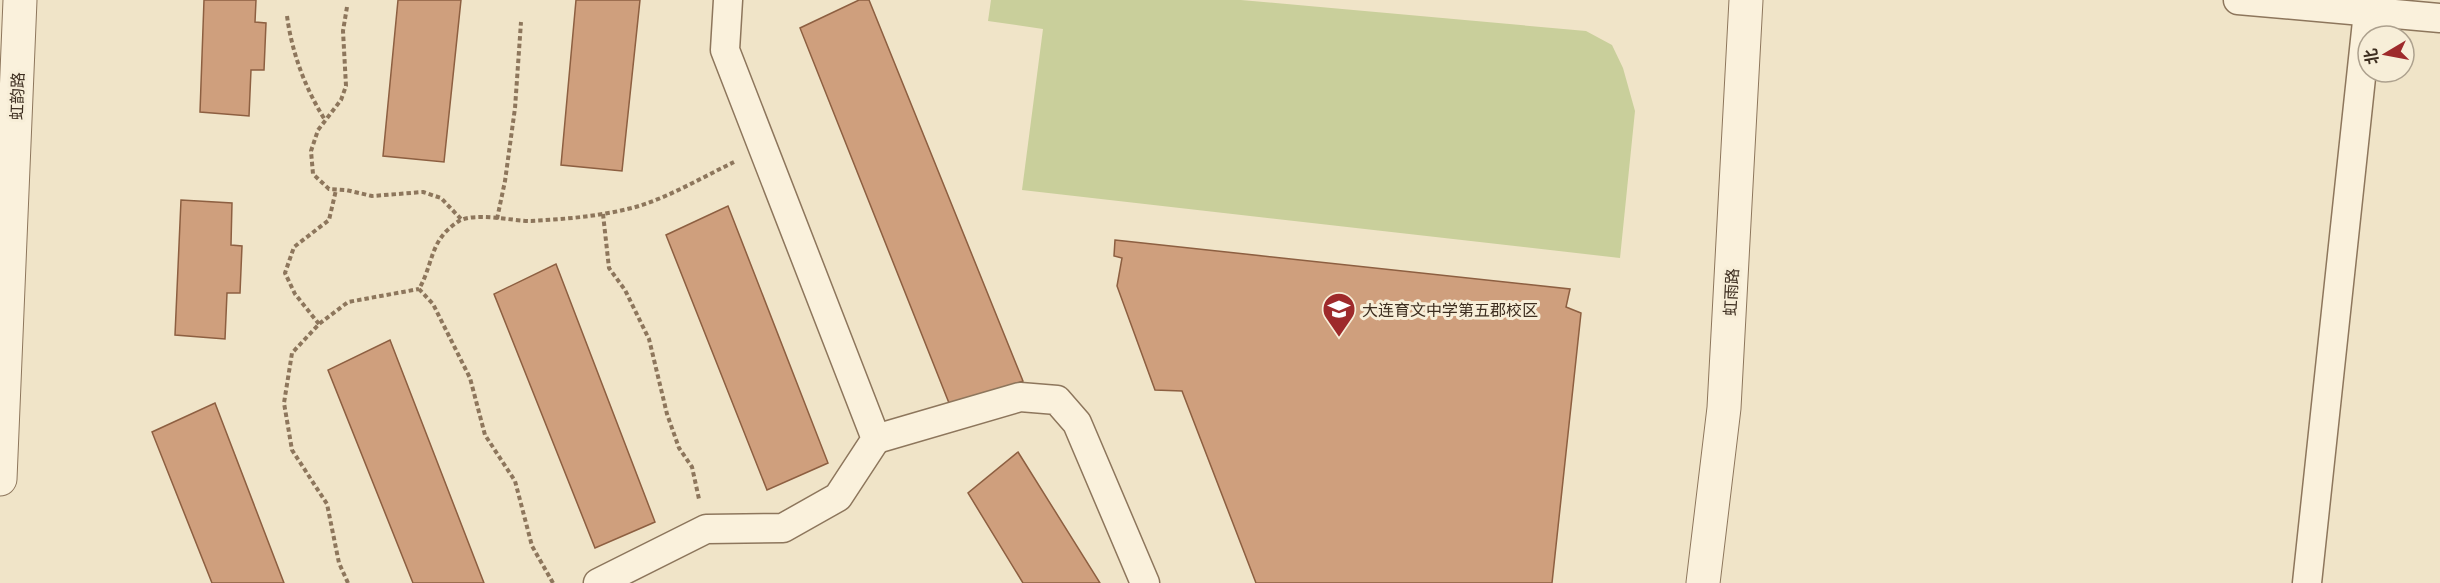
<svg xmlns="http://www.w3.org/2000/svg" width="2440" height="583" font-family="Georgia,'Noto Sans SC',serif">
  <rect width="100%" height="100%" fill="#f0e4c8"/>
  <polygon fill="#c9cf9b" points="991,0 1241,0 1586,31 1612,45 1623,68 1635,111 1620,258 1022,190 1043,29 988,21"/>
  <g fill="#cf9f7d" stroke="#8d5f41" stroke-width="1.5">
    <polygon points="204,0 256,0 255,22 266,23 264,70 251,70 249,116 200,112"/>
    <polygon points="398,0 461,0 444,162 383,156"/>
    <polygon points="576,0 640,0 622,171 561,165"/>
    <polygon points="859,0 869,0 1023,381 951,408 800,28"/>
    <polygon points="181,200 232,203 231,245 242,246 240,293 227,293 225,339 175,335"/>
    <polygon points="728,206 828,463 767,490 666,235"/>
    <polygon points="1115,240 1570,289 1566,307 1581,313 1552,583 1256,583 1182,391 1155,390 1117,286 1122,258 1114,256"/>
    <polygon points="556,264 655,522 595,548 494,294"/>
    <polygon points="390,340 484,583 413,583 328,370"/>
    <polygon points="215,403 284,583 212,583 152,432"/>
    <polygon points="1018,452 1100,583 1023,583 968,493"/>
  </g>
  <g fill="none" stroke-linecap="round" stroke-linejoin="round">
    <g stroke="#8d765c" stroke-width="31">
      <g id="minor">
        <polyline points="2238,0 2440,18"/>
        <polyline points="876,439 1020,397 1057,400 1077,423 1145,583"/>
        <polyline points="598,583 706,529 783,528 838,497 876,439 725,50 728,0"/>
        <polyline points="2307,583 2368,12"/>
      </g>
    </g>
    <g stroke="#8d765c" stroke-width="35">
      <g id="tertiary">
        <polyline points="0,479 20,0"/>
        <polyline points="1703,583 1724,408 1746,0"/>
      </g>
    </g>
    <g stroke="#8d765c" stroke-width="4" stroke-dasharray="4.5 3" stroke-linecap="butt">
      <polyline points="347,7 343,31 346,86 341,100 318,130 311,151 313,174 329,189 346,190 372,196 423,192 441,198 461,219"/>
      <path d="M287,16C292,53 305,88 325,120"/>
      <polyline points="603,214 609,268 625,290 649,339 667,414 679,448 692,467 699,499"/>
      <polyline points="497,219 505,181 515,108 521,22"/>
      <polyline points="319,324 295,294 285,273 294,247 329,220 336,190"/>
      <polyline points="348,583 339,563 327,504 292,450 284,403 292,353 319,324 348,302 419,289"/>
      <path d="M553,583L532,546L515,481L485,435L470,378L433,304L419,289C434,263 429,240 459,221C475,212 512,221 531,221C567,219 604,216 639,206C671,196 703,177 734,162"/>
    </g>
    <use href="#minor" stroke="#faf1dc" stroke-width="28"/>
    <use href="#tertiary" stroke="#faf1dc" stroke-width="33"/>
  </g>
  <defs>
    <g id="school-pin" transform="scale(1.725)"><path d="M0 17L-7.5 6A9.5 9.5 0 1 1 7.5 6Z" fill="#9e2a2b" stroke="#f7eed8"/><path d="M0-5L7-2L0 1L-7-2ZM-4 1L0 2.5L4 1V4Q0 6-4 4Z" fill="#fff"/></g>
  </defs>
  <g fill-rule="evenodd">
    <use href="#school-pin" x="1339" y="309"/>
  </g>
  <g text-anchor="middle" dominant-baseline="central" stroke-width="6" stroke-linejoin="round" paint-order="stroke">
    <g font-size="16" fill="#3d2e20" stroke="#f7eed8">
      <text transform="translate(16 96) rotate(-88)">虹韵路</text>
      <text transform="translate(1730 292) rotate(-87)">虹雨路</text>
    </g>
    <g font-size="16" fill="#3d2e20" stroke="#f7eed8" text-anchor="start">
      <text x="1362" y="309">大连育文中学第五郡校区</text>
    </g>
  </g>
  <g transform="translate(2386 54) rotate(260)"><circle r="28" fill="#f7eed8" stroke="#ada18e" stroke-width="1.5"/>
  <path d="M0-4.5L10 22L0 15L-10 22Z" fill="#9e2a2b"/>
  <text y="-9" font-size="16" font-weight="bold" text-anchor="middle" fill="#3d2e20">北</text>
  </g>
</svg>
